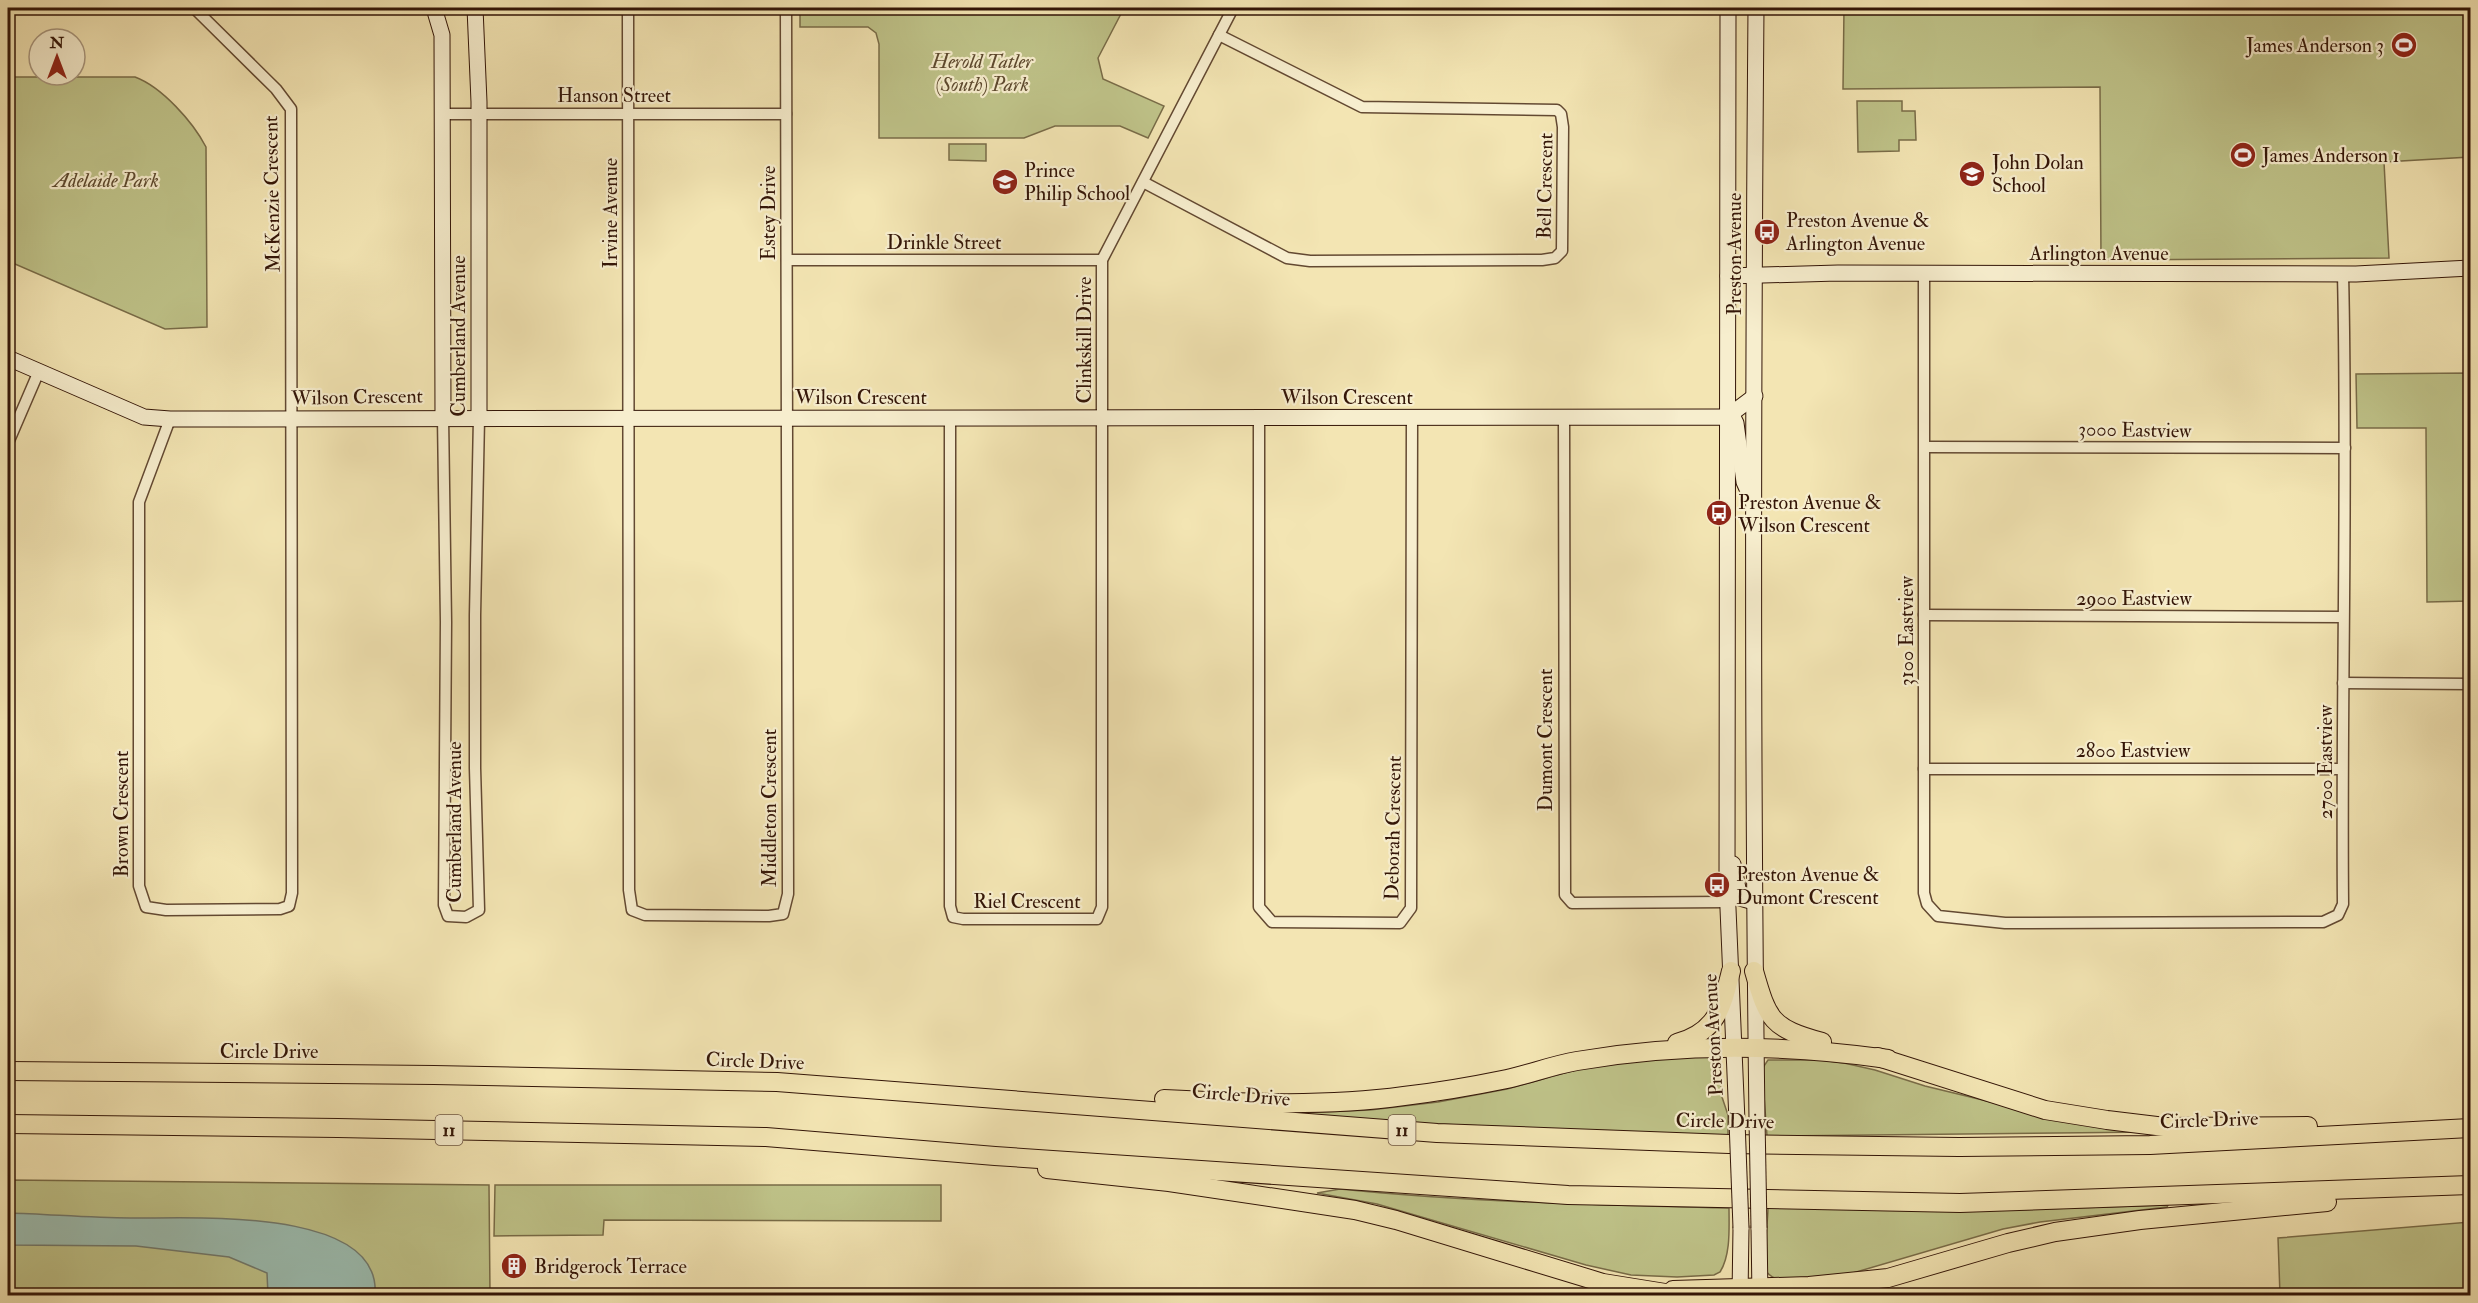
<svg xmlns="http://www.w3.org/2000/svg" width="2478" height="1303" font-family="'IM FELL Double Pica',serif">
  <rect width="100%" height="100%" fill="#f3e5b3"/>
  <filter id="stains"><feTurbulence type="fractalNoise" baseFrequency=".00333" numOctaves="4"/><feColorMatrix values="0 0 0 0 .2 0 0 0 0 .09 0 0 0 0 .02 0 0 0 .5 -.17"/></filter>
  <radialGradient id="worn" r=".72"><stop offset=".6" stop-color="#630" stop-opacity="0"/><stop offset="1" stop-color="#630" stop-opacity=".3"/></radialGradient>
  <g fill="#bfc389" stroke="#796c48" stroke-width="1.5">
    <polygon points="800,8 1124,8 1098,58 1103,79 1164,106 1148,138 1120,126 1055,126 1024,138 879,138 879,44 876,33 868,27 800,27"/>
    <polygon points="1844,8 2470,8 2470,157 2384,162 2389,258 2101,260 2100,87 1843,89"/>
    <path d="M8,77H135C162,87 193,122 206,147L207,327L165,329L8,261Z"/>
    <polygon points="1902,101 1902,111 1915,111 1916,140 1899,140 1899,151 1858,152 1857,101"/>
    <polygon points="949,144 986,144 986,161 949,160"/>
    <polygon points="2470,373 2470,601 2427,602 2426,428 2357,428 2356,374"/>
    <polygon points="1712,1055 1719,1062 1722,1097 1728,1115 1728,1136 1338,1120 1296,1113 1370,1110 1438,1102 1507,1089 1579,1069 1622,1060"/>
    <polygon points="1768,1060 1821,1060 1844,1063 1875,1070 1925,1086 2049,1116 2153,1132 1767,1136 1762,1069"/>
    <polygon points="8,1180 489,1185 490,1295 8,1296"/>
    <polygon points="495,1185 941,1185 941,1221 604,1220 603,1235 494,1236"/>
    <path d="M1340,1189C1469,1202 1599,1205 1729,1208C1729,1227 1731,1255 1720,1272L1714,1275L1677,1277L1631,1275L1586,1265L1377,1204L1317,1193Z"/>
    <path d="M2168,1205L2167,1207L2040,1222L2003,1229L1846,1275L1776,1279C1772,1277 1767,1274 1765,1269C1763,1263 1768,1219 1768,1208L2006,1210Z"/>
    <polygon points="2470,1222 2470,1295 2280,1295 2278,1238"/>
  </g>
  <path fill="#9cbeb2" stroke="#727a6e" stroke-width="1.5" d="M8,1213C48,1214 89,1218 130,1218C186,1219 382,1205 375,1295H268L267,1273L229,1257L136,1246L8,1245Z"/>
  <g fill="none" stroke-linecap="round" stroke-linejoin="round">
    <g stroke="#634932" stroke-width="13">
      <g id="street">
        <polyline points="628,8 629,890 632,910 645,915 769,916 783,914 788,894 786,8"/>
        <polyline points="441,114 786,114"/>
        <polyline points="1143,182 1287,258 1310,261 1542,260 1555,258 1562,251 1563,127 1561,114 1557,110 1362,107 1219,35"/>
        <polyline points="787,260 1102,260"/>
        <path d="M1924,273V893L1927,904L1938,916L2005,923L2323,922L2338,915L2343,904C2341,694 2348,484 2343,274"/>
        <polyline points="443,417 446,622 444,905 448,916 466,917 479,910 475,768 475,615 479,418"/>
        <polyline points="1564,417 1565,895 1572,903 1728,902"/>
        <polyline points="950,418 950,906 953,917 963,919 1097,919 1102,907 1102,260 1233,8"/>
        <polyline points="1259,418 1259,907 1272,922 1400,923 1411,908 1412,418"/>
        <polyline points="170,419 139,502 139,886 146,907 166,910 280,909 289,906 292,893 291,109 276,89 194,8"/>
        <polyline points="8,443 39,371"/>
        <polyline points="1925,447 2345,448"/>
        <polyline points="1924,615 2343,617"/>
        <polyline points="2343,683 2470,684"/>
        <polyline points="1924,769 2342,769"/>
      </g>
    </g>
    <g stroke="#331507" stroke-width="17">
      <g id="secondary">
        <polyline points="434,8 442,35 443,417"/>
        <polyline points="475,8 479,102 479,418"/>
        <polyline points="1728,8 1727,885 1737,1121"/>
        <path d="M1756,8C1753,378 1752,748 1757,1119"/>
        <polyline points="1728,276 1838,273 2356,274 2470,268"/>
        <polyline points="8,358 144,417 170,419 1727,417 1734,419 1736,423 1744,482 1752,500"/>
        <polyline points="1727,417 1755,396"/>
        <polyline points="1733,864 1740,898 1754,902"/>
        <polyline points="1759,1228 1760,1296"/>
        <polyline points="1740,1296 1741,1228"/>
      </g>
    </g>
    <g stroke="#331507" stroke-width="20">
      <g id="highway">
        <path d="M1754,971C1768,1020 1771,1028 1822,1042"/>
        <path d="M1677,1043C1717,1032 1722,1007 1731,971"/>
        <polyline points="1878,1057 2045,1110 2107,1120 2165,1127 2308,1126"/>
        <polyline points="8,1071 434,1075 777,1082 1437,1133 1729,1144 1959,1147 2150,1145 2470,1128"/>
        <path d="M1164,1099C1243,1103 1325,1107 1404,1096C1438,1092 1473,1086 1507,1079C1530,1074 1553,1065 1577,1061C1682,1043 1783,1044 1888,1059"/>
        <polyline points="8,1124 338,1128 766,1137 995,1156 1568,1195 1960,1203 2470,1185"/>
        <polyline points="1047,1169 1169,1182 1355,1210 1396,1220 1603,1283 1684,1296"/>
        <polyline points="1673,1290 1809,1286 1888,1278 2008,1243 2055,1232 2140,1220 2327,1202"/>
      </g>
    </g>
    <use href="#street" stroke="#f7eece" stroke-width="10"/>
    <use href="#secondary" stroke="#f7eece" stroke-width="15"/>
    <use href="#highway" stroke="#f3e5b3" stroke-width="18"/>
    <g stroke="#331507" stroke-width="17" stroke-linecap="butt">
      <g id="secondary-bridge">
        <polyline points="1757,1119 1759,1228"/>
        <polyline points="1737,1121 1741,1228"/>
      </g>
    </g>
    <use href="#secondary-bridge" stroke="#f7eece" stroke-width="15"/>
  </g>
  <defs>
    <g id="stadium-disc" transform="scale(1.35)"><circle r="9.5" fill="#8f2418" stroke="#f7eece"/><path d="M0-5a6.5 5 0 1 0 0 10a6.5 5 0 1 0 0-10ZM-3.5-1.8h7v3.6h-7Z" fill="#fff"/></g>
    <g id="school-disc" transform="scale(1.35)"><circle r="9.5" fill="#8f2418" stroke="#f7eece"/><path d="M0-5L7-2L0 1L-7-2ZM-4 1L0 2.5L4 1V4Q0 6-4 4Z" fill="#fff"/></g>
    <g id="bus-disc" transform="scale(1.35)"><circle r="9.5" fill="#8f2418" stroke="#f7eece"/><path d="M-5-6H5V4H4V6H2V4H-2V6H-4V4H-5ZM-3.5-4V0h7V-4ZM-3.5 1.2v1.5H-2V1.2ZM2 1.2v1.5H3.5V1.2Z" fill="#fff"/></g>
    <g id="building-disc" transform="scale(1.35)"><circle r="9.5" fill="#8f2418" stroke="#f7eece"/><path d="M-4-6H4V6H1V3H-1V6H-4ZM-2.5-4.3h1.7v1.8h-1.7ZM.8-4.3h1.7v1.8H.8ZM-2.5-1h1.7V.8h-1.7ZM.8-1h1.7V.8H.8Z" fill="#fff"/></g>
  </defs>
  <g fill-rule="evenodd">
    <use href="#stadium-disc" x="2404" y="45"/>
    <use href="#stadium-disc" x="2243" y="155"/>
    <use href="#school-disc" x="1972" y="174"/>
    <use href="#school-disc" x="1005" y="182"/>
    <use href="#bus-disc" x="1767" y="232"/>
    <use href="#bus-disc" x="1719" y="513"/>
    <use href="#bus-disc" x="1717" y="885"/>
    <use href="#building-disc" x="514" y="1266"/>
  </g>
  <g text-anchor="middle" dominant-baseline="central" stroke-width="4.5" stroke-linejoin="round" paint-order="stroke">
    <g fill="#f7eece" stroke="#6e5643" stroke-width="1.5">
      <rect x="435.5" y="1115" width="27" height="30" rx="4.5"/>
      <rect x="1388.5" y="1115" width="27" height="30" rx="4.5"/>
    </g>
    <g font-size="18" font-weight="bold" fill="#331507">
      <text x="449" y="1130">11</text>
      <text x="1402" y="1130">11</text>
    </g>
    <g font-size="20" fill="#331507" stroke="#f7eece" text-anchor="start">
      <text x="2384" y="45" text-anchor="end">James Anderson 3</text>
      <text x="2262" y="155">James Anderson 1</text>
      <text x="1992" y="162">John Dolan<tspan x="1992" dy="23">School</tspan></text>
      <text x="1024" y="170">Prince<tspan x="1024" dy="23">Philip School</tspan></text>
      <text x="1786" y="220">Preston Avenue &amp;<tspan x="1786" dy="23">Arlington Avenue</tspan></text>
      <text x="1738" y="502">Preston Avenue &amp;<tspan x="1738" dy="23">Wilson Crescent</tspan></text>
      <text x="1736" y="874">Preston Avenue &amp;<tspan x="1736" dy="23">Dumont Crescent</tspan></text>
      <text x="534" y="1266">Bridgerock Terrace</text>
    </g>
    <g font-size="20" font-style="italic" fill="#5d492e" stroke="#f7eece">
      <text x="982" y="61">Herold Tatler<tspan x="982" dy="23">(South) Park</tspan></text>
      <text x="106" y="180">Adelaide Park</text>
    </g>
    <g font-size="20" fill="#331507" stroke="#f7eece">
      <text x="614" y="95">Hanson Street</text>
      <text transform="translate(1545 186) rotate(-89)">Bell Crescent</text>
      <text transform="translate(272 194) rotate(-91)">McKenzie Crescent</text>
      <text transform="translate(610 213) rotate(-90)">Irvine Avenue</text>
      <text transform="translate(768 213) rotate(-90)">Estey Drive</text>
      <text x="944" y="242">Drinkle Street</text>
      <text x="2099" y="253">Arlington Avenue</text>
      <text transform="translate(1734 254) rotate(-90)">Preston Avenue</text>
      <text transform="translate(458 336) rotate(-90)">Cumberland Avenue</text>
      <text transform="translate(1084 340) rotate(-90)">Clinkskill Drive</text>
      <text transform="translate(357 397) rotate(-1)">Wilson Crescent</text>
      <text x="861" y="397">Wilson Crescent</text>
      <text x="1347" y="397">Wilson Crescent</text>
      <text transform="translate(2135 430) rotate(1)">3000 Eastview</text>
      <text x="2134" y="598">2900 Eastview</text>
      <text transform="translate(1906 631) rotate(-90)">3100 Eastview</text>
      <text transform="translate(1545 740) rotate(-90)">Dumont Crescent</text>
      <text x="2133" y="750">2800 Eastview</text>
      <text transform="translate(2325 762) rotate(-90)">2700 Eastview</text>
      <text transform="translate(769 808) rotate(-90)">Middleton Crescent</text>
      <text transform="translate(121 814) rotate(-90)">Brown Crescent</text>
      <text transform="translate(454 822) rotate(-90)">Cumberland Avenue</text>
      <text transform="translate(1393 828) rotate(-89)">Deborah Crescent</text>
      <text x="1027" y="901">Riel Crescent</text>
      <text transform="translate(1713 1035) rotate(-93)">Preston Avenue</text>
      <text x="269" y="1051">Circle Drive</text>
      <text transform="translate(755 1061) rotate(2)">Circle Drive</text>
      <text transform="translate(1241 1095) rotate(5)">Circle Drive</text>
      <text transform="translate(2209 1120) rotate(-2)">Circle Drive</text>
      <text transform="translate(1725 1121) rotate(1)">Circle Drive</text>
    </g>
  </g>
  <rect width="2478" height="1303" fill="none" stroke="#f3e5b3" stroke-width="30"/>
  <rect x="9" y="9" width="2460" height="1285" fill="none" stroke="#331507" stroke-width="3"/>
  <rect x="15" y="15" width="2448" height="1273" fill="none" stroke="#331507" stroke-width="1.5"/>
  <g transform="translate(57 57)"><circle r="28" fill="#f7eece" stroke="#a9977e" stroke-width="1.5"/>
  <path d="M0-4.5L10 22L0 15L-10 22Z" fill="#8f2418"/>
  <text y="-9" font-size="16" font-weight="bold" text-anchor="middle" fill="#331507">N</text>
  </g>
  <rect width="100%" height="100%" filter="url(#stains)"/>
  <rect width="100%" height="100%" fill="url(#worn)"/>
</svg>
